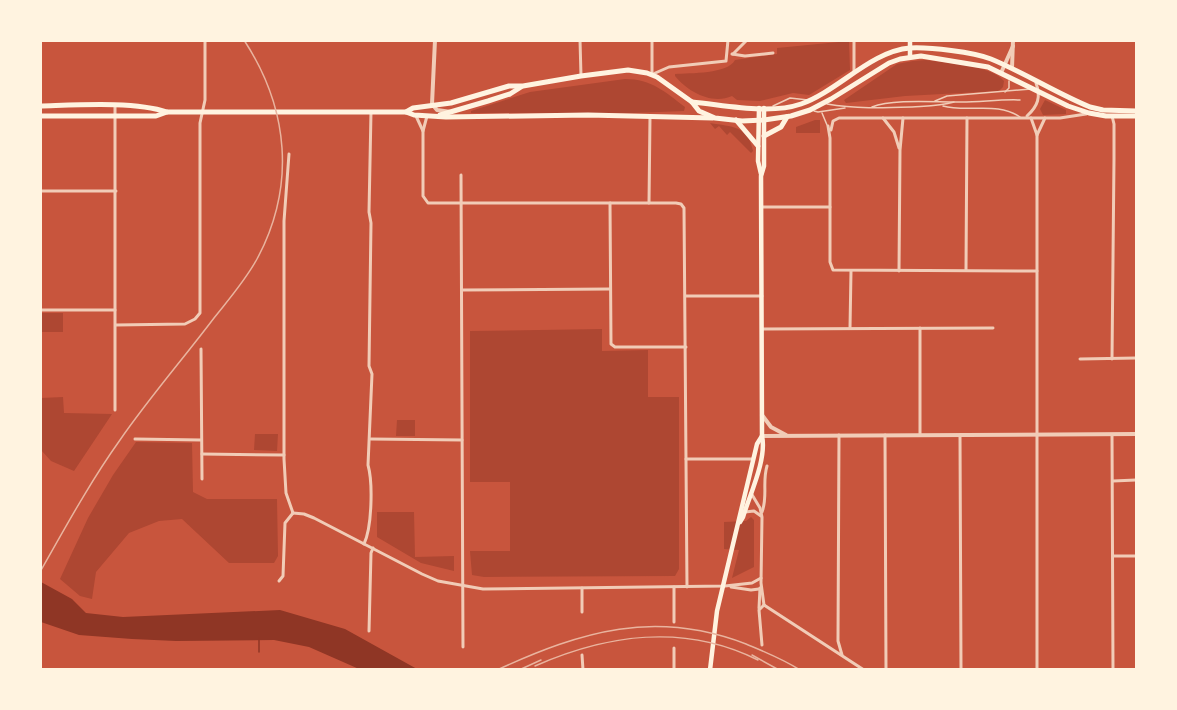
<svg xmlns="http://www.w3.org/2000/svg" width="1177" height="710" font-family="Quicksand,sans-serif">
  <rect width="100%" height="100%" fill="#c8553d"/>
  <g fill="#ae4732">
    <path d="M849,41L850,70L809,95L793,93L760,101L737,100L732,96C712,105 688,92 675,76V74C690,73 728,74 735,60L777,54V48Z"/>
    <path d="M926,60C945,63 992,65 1004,81L1003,87L999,91L905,96L846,103L844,100L897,64L913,61Z"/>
    <path d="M625,79C652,79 665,92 685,107L684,111L633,113H471V111L530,92Z"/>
    <polygon points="1045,100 1066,110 1066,114 1043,115 1040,109"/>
    <polygon points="815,120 820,120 820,133 796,133 796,127"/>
    <path d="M710,123C732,127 748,125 753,151L751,153L730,132L727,135L719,126L715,129Z"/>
    <rect x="41" y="313" width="22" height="19"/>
    <polygon points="602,329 602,351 648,350 648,397 679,397 679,569 675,576 484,577 472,575 470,551 510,551 510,482 470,482 470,331"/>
    <polygon points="63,397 64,413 112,414 74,471 51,461 41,450 41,398"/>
    <polygon points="397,420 415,420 415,436 396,436"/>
    <polygon points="255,434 278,434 277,451 254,450"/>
    <polygon points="136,442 192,443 193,492 207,499 277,499 278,556 274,563 229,563 182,519 159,521 129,533 96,572 92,599 80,596 60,579 88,518 113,475"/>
    <polygon points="377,512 414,512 415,557 454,556 454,571 421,563 377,537"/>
    <polygon points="751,517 754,520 754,567 732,578 739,550 724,549 724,522 746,521"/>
  </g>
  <polygon fill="#8f3625" points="41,582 72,599 86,613 123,617 280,610 345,629 417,669 359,669 309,647 274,640 176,641 132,639 79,635 41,622"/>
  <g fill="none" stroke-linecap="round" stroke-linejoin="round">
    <polyline stroke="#8f3625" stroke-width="1.5" points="259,638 259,652"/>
    <g stroke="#f1ccb7" stroke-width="1.5">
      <polyline points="1005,92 1009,88 1009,81"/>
      <polyline points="935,101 947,96 1031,89"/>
      <path d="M827,104C855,109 883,108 912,107C926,106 940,106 954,102"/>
      <polyline points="773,106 790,98 808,100"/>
      <path d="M943,106C968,113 997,101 1020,117"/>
      <path d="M872,107C892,99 932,102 955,102C976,103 998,99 1020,100"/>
      <polyline points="814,111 818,112 845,108"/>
      <polyline points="822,113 827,125"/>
    </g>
    <g stroke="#f1ccb7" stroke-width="3">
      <polyline points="580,40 581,76"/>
      <polyline points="652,40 652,75"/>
      <polyline points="854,40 854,72"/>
      <polyline points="732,54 745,56 773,53"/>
      <polyline points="733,54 747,40"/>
      <polyline points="653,74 669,67 726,61 728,40"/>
      <polyline points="416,116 423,131"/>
      <polyline points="427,116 423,131 423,196 428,203 676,203 681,204 684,208 687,587"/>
      <path d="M1027,116C1038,106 1041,97 1036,83"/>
      <polyline points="1112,116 1114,124 1114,159 1112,359"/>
      <polyline points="883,118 894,132 899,148"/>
      <polyline points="1031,118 1037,135 1037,670"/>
      <polyline points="828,126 830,138 830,262 833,270 1037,271"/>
      <polyline points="831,130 833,121 839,118 1060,118 1086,114"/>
      <polyline points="1037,135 1045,118"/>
      <polyline points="289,154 284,221 284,459 286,493 293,513"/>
      <polyline points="461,175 463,647"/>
      <polyline points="40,191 116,191"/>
      <polyline points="610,203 611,344 615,347 686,347"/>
      <polyline points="649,203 650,117"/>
      <polyline points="761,207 830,207"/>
      <polyline points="966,270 967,118"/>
      <polyline points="899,271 900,150 903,118"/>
      <polyline points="462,290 610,289"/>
      <polyline points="686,296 762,296"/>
      <polyline points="40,310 115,310"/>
      <polyline points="116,325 185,324 195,319 200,313 200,123 205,100 205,40"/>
      <polyline points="850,328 851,271"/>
      <polyline points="920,328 920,435"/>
      <polyline points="762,329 993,328"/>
      <polyline points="201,349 202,479"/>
      <polyline points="1080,359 1136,358"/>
      <polyline points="115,410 115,106"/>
      <polyline points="839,435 838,641 842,655"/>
      <polyline points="885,435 886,670"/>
      <polyline points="960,435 961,670"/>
      <polyline points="1112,435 1113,670"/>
      <polyline points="135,439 201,440"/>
      <polyline points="371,439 462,440"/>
      <polyline points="202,454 284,455"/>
      <polyline points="686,459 753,459"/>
      <polyline points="1113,481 1136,480"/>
      <polyline points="751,493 760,508 762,517 761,583 764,605"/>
      <polyline points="745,512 754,511 761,516"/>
      <path d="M762,512C768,497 762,482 767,466"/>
      <polyline points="293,513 304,514 314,518 422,574 438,581 483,589 725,586 752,583 761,578"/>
      <path d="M364,544C372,527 373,483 368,465L372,374L369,366L371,223L369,212L371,112"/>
      <polyline points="1113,556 1136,556"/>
      <polyline points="279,581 283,576 285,523 293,513"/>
      <polyline points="674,587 674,622"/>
      <polyline points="731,587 751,590 759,589"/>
      <polyline points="582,588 582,612"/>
      <polyline points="764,605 864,670"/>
      <polyline points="759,608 760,588"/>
      <polyline points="369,631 371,553 373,548"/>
      <polyline points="762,645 759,610 764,605"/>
      <polyline points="674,648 674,670"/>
      <polyline points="582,655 583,670"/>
    </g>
    <g stroke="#f1ccb7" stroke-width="4">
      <polyline points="435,40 432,104 437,110 451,112"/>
      <polyline points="1012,68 1013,40"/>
      <polyline points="1001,73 1013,46"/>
      <polyline points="762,415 771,427 786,435"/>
      <polyline points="762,436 1136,434"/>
    </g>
    <g stroke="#fff3e0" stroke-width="4.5">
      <polyline points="910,57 910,40"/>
      <polyline points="759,108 758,161 761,174"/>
      <path d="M740,522L743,517C750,494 767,459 762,436L761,176L764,166V108"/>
      <polyline points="710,670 717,611 757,444 762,436"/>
    </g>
    <g stroke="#fff3e0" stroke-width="5">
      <path d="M692,102C725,105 769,115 801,104C838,91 871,51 910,48C930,47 973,52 991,59C1025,73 1056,93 1090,107L1103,110L1136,111"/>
      <path d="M40,106C76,105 135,101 167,112"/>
      <polyline points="406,112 414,115 446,117 588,115 713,118"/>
      <polyline points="440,115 488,101 510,94 521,87"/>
      <polyline points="40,116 156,116 167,112 406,112 413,108 451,103 509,86 523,86 581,76 628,70 647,73 657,77 692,102 699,111 715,118 742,121 764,120 791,116 810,110 831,99 889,63 900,59 921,56 988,67 1068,106 1089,113 1106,116 1136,116"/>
      <polyline points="736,120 758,146"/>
      <polyline points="764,136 781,127 787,117"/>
    </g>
    <g stroke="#e9b49f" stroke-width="1.5">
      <path d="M40,572C65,528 90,482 120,440C149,398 183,359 214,318C229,299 245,281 257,259C296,186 289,109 244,40"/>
      <polyline points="752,655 779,670"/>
      <path d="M535,666C608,634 684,623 758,660"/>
      <polyline points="40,669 42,670"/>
      <path d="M497,670C582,631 655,609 746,644C765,652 783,659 800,670"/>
      <polyline points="519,670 541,660"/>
    </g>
  </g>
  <rect width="1177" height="710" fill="none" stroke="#fff3e0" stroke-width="84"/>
</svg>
